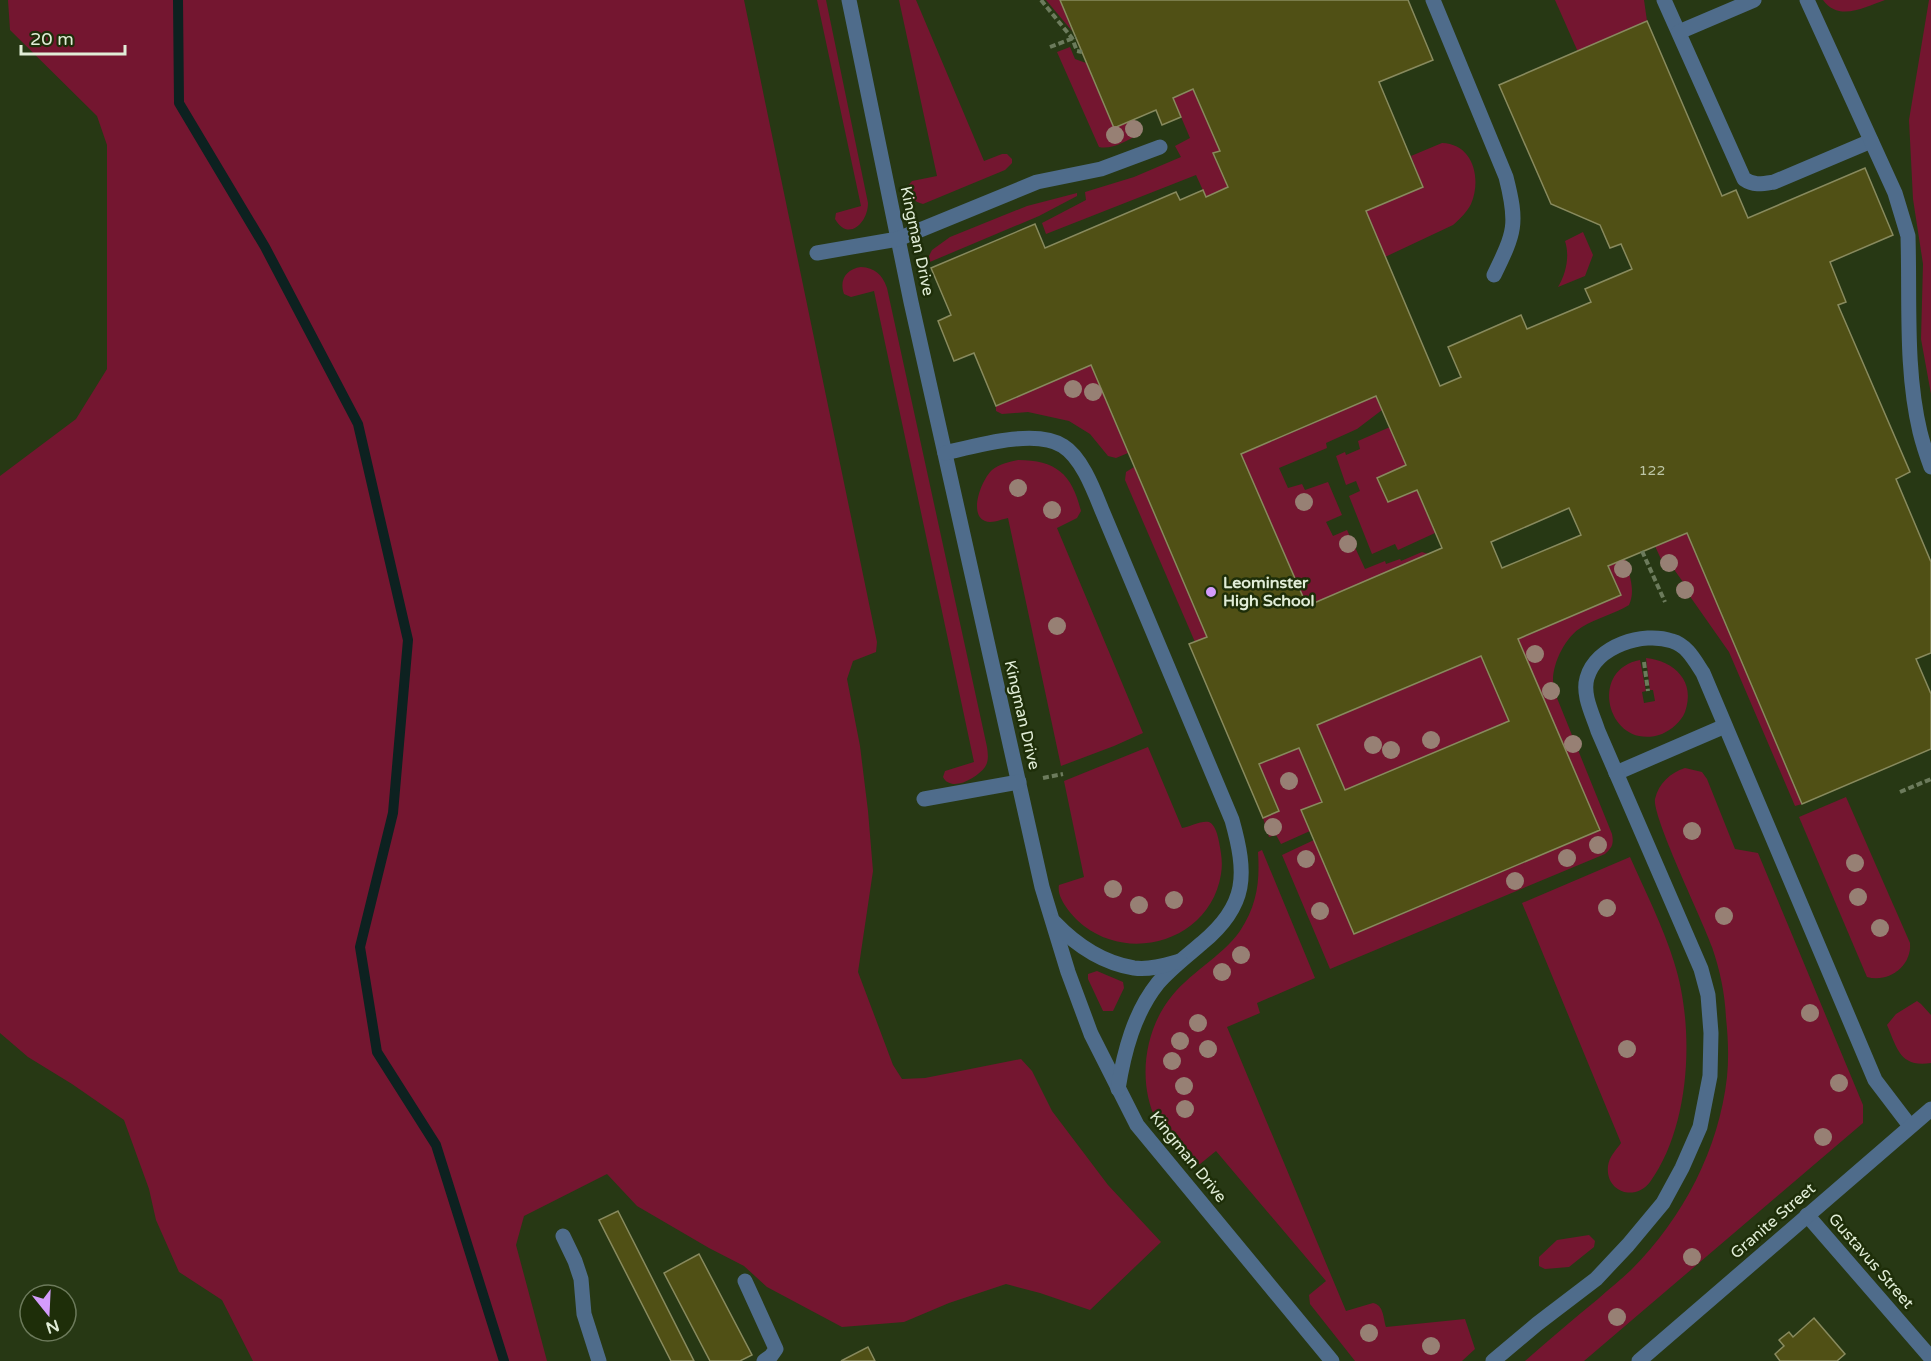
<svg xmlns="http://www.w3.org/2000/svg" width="1931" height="1361" font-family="'Varela Round',sans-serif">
  <rect width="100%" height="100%" fill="#273814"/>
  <g fill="#741630">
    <polygon points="8,0 744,0 877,642 876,652 853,661 847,679 860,746 868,811 873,871 858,972 893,1065 902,1079 925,1078 1021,1059 1032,1071 1052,1111 1108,1185 1161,1242 1090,1310 1040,1293 1006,1284 949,1303 904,1322 842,1327 767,1287 744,1266 709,1248 637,1206 607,1174 524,1216 516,1245 547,1361 253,1361 222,1300 179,1272 156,1220 149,1189 124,1120 72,1084 28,1057 0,1033 0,476 76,419 107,369 107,145 97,116 10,30"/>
    <path d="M817,0H826L868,203C868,223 848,242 835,219L836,213L861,206Z"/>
    <path d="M899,0H916L984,161L1002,154H1007L1012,159V163L1005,170L923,204C914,202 908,196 907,187L912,181L937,176Z"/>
    <polygon points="1046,0 1060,0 1072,31"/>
    <polygon points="1555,0 1644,0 1647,21 1578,52"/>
    <path d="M1823,0H1885C1865,7 1839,22 1823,0Z"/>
    <polygon points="1929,0 1931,0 1931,394 1921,339 1923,264 1913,199 1909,120"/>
    <path d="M1070,47L1075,59L1086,63L1114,128L1134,119L1140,134C1128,140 1112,150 1099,147L1057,52Z"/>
    <polygon points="1193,89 1220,151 1213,154 1228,187 1206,197 1196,175 1046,234 1042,223 1086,200 1085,192 1134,177 1181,157 1175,146 1190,138 1173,98"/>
    <path d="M1442,143C1473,144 1482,178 1471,204C1467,212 1460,219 1453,225L1385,257L1366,211L1423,187L1411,156Z"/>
    <polygon points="1077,193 1077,196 1039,216 925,264 932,250 950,237 1027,206"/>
    <path d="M1583,232L1593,255L1585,276L1558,287C1566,274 1570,256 1565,241Z"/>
    <path d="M861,267C875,268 882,274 887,288L987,747C988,754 989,761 985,767C977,778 951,793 943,777L945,771L974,762L874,291L851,297L844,294C839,280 846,269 861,267Z"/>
    <polygon points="1091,365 1128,453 1116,458 1108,456 1090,434 1069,421 1028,412 1002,414 996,411 996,406"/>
    <polygon points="1376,396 1382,410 1357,429 1326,443 1327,448 1279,468 1288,488 1302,484 1305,490 1328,482 1342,515 1326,522 1333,536 1347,530 1365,569 1385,561 1386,564 1400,559 1401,561 1422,552 1428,554 1307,606 1241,454"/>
    <polygon points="1390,427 1406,465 1377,478 1388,502 1417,490 1435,533 1398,550 1395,544 1372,554 1349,496 1360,491 1356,481 1346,485 1336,456 1345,452 1346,455 1360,449 1358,441"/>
    <path d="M1018,460C1056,460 1072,474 1081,511L1077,518L1057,528L1143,733L1114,746L1061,766L1008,518C1002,519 992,524 985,521C968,514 982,479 992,470C999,464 1009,462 1018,460Z"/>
    <polygon points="1134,467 1207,637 1195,642 1125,480 1126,472"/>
    <polygon points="1687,533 1802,804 1795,806 1729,652 1689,595 1683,598 1677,585 1683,582 1673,568 1666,570 1655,546"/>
    <path d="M1625,559C1629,574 1636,590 1629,605C1614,614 1597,618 1582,627C1566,636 1553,662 1553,680C1553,686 1555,692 1557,698L1612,834C1614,844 1612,848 1605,854L1330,969L1282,855L1314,840L1355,934L1600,830L1518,639L1621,595L1608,566Z"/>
    <polygon points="1481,656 1509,721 1345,790 1317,725"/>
    <path d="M1646,658C1675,661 1696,682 1685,712C1681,722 1671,730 1662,734C1609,753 1586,670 1640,660L1646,691L1642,692L1644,703L1655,701L1653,690H1650Z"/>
    <path d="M1148,747L1182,828C1189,827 1202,820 1209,822C1215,824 1218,836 1219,842C1221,852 1223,863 1221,874C1211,938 1134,964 1084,926C1074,918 1056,899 1059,885L1084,877L1064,781Z"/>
    <polygon points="1299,748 1322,802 1301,810 1310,831 1281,844 1276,835 1269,837 1263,818 1279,810 1259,764"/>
    <path d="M1685,768L1702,772L1707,779L1735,849L1758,853L1863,1105V1123L1584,1361H1525C1549,1340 1573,1319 1598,1299C1609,1289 1621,1280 1632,1269C1683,1218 1719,1149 1727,1077C1729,1057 1728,1037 1726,1018C1725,994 1720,970 1712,947C1703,921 1652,817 1655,799C1659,783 1670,773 1685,768Z"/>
    <path d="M1846,797L1910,943C1912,966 1889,983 1867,977L1799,817Z"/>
    <path d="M1262,850L1315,978L1257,1003L1260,1013L1227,1027L1346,1311L1373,1303C1384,1305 1383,1318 1386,1327L1465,1319L1475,1349L1462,1361H1355L1310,1304L1309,1295L1326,1281L1216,1151L1200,1164L1194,1165C1187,1160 1181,1152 1175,1145C1168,1137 1161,1129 1156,1120C1138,1083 1144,1034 1168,1001C1188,973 1222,957 1240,931C1257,905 1260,882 1258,852Z"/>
    <path d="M1630,857C1645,891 1663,926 1674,962C1695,1027 1691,1125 1650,1182C1635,1202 1605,1192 1608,1166C1609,1157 1616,1150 1621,1143L1522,903Z"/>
    <polygon points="1097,971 1123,982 1124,988 1113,1011 1103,1011 1088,979 1088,974"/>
    <path d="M1917,1001L1921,1004L1931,1015V1063C1900,1068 1897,1048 1887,1025L1896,1014Z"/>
    <polygon points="1589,1235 1595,1241 1594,1247 1569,1267 1545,1269 1539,1266 1539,1257 1557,1240"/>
  </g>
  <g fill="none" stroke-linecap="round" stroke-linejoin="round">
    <polyline stroke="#0d2120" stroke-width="10" points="178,0 179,103 265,247 358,424 408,640 393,813 360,947 377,1052 436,1145 504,1361"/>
  </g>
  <g fill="#505015" stroke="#888a5e" stroke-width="1.5" fill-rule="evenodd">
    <path d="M1060,0H1408L1433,60L1379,82L1423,187L1366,211L1440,386L1461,377L1448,347L1521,315L1527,329L1591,302L1585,289L1632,269L1621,244L1610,248L1600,225L1551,204L1499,85L1647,21L1722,196L1736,190L1748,218L1865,168L1893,235L1830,262L1846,302L1838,305L1910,472L1896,479L1931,562V653L1916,659L1931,694V749L1802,804L1687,533L1608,566L1621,595L1518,639L1600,830L1354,934L1301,810L1322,802L1299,748L1259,764L1279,811L1263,818L1189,644L1207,637L1091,365L996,406L974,353L954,361L938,321L951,315L931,268L1035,224L1045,248L1176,192L1180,200L1203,190L1206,197L1228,187L1213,153L1220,151L1193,89L1173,98L1181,117L1162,125L1156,110L1114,128ZM1376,396L1406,465L1377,478L1388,502L1417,490L1442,548L1307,606L1241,454ZM1569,508L1581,535L1502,568L1491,542ZM1481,656L1509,721L1345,790L1317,725Z"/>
    <polygon points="618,1211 694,1361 671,1361 599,1220"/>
    <polygon points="699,1254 752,1355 740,1361 710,1361 664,1273"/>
    <polygon points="1814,1318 1845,1354 1837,1361 1780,1361 1775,1354 1784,1346 1779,1340 1789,1332 1793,1337"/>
    <polygon points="868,1347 875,1361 841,1361"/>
  </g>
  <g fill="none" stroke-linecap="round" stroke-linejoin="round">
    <g stroke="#6c7b5c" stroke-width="4" stroke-dasharray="6 3" stroke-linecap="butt">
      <polyline points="1041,0 1072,38 1077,51 1082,52"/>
      <polyline points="1050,47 1076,37"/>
      <polyline points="1642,551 1665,602"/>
      <polyline points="1644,662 1648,691"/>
      <polyline points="1043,778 1063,774"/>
      <polyline points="1900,792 1931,779"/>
    </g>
    <g stroke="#4f6c8b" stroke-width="15">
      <polyline points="849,0 911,302 1042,887 1068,972 1091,1034 1137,1125 1332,1361"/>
      <path d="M1433,0L1506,177C1518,224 1515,232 1494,275"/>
      <path d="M1664,0L1744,179C1754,186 1762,184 1774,182L1871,141"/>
      <path d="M1807,0L1895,193L1908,236C1910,301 1905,369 1920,432C1923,444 1927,456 1931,467"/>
      <polyline points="1679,32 1754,0"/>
      <polyline points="817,253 898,239 1037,182 1101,169 1160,147"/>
      <path d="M945,453C975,446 1036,428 1063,446C1081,457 1093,488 1101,508L1232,820C1247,874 1248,905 1202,943C1187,956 1171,968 1158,983C1134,1013 1124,1052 1118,1089"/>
      <polyline points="1616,773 1725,726"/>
      <polyline points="924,799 1019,782"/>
      <path d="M1054,922C1075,944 1103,963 1134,968C1150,970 1166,965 1180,961"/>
      <polyline points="1807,1215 1931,1358"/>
      <polyline points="563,1236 575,1261 581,1279 584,1314 599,1361"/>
      <polyline points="745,1281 776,1349 771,1356 764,1361"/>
      <path d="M1493,1361L1537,1324L1596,1279L1628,1245L1663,1203L1682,1168L1700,1127L1710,1076L1711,1033L1708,995L1701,969L1598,731C1593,715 1582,695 1587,678C1596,646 1643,631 1672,641C1687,645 1695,661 1703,673L1875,1080L1910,1126"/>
      <polyline points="1639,1361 1931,1109"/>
    </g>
  </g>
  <g fill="#978074">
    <circle cx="1134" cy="129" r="9"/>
    <circle cx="1115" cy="135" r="9"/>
    <circle cx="1073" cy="389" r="9"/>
    <circle cx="1093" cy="392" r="9"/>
    <circle cx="1018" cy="488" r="9"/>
    <circle cx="1304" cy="502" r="9"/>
    <circle cx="1052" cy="510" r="9"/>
    <circle cx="1348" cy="544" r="9"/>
    <circle cx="1669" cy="563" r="9"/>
    <circle cx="1623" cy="569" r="9"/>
    <circle cx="1685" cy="590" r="9"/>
    <circle cx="1057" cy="626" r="9"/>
    <circle cx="1535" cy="654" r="9"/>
    <circle cx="1551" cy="691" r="9"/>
    <circle cx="1431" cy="740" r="9"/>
    <circle cx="1573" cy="744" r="9"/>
    <circle cx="1373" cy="745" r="9"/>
    <circle cx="1391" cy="750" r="9"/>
    <circle cx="1289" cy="781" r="9"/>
    <circle cx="1273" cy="827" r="9"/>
    <circle cx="1692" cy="831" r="9"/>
    <circle cx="1598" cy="845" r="9"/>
    <circle cx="1567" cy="858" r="9"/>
    <circle cx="1306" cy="859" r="9"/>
    <circle cx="1855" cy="863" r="9"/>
    <circle cx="1515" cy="881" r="9"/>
    <circle cx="1113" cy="889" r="9"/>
    <circle cx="1858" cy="897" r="9"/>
    <circle cx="1174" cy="900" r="9"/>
    <circle cx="1139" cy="905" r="9"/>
    <circle cx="1607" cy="908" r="9"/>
    <circle cx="1320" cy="911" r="9"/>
    <circle cx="1724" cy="916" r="9"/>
    <circle cx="1880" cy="928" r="9"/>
    <circle cx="1241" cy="955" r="9"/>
    <circle cx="1222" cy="972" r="9"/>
    <circle cx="1810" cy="1013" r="9"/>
    <circle cx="1198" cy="1023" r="9"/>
    <circle cx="1180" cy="1041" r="9"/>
    <circle cx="1208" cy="1049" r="9"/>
    <circle cx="1627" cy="1049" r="9"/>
    <circle cx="1172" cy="1061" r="9"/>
    <circle cx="1839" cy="1083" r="9"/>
    <circle cx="1184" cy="1086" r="9"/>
    <circle cx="1185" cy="1109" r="9"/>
    <circle cx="1823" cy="1137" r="9"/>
    <circle cx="1692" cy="1257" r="9"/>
    <circle cx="1617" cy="1317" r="9"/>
    <circle cx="1369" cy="1333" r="9"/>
    <circle cx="1431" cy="1346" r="9"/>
  </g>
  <circle fill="#d49cfc" stroke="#1e2e09" stroke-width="2" cx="1211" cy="592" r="6"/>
  <g text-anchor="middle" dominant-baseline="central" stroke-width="5" stroke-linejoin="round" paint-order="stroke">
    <g font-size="14" fill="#bdc6a6">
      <text x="1652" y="470">122</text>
    </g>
    <g font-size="16" fill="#e1edd7" stroke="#1e2e09">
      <text transform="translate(917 241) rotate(78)">Kingman Drive</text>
      <text transform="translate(1022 715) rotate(77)">Kingman Drive</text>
      <text transform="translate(1188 1157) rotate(51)">Kingman Drive</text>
      <text transform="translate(1773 1221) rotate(-41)">Granite Street</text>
      <text transform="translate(1871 1261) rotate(49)">Gustavus Street</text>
    </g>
    <g font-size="16" font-weight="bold" fill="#e1edd7" stroke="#1e2e09" text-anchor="start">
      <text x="1223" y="583">Leominster<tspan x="1223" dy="18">High School</tspan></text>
    </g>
  </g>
  <g transform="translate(48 1313) rotate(162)"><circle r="28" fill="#1e2e09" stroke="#6c7a5b" stroke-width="1.5"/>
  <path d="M0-4.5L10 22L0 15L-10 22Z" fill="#d49cfc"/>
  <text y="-9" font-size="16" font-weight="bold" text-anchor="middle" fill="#e1edd7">N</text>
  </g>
  <path d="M21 45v9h104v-9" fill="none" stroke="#e1edd7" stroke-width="3"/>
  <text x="30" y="45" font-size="18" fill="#e1edd7" stroke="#1e2e09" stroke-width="4.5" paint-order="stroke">20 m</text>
</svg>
